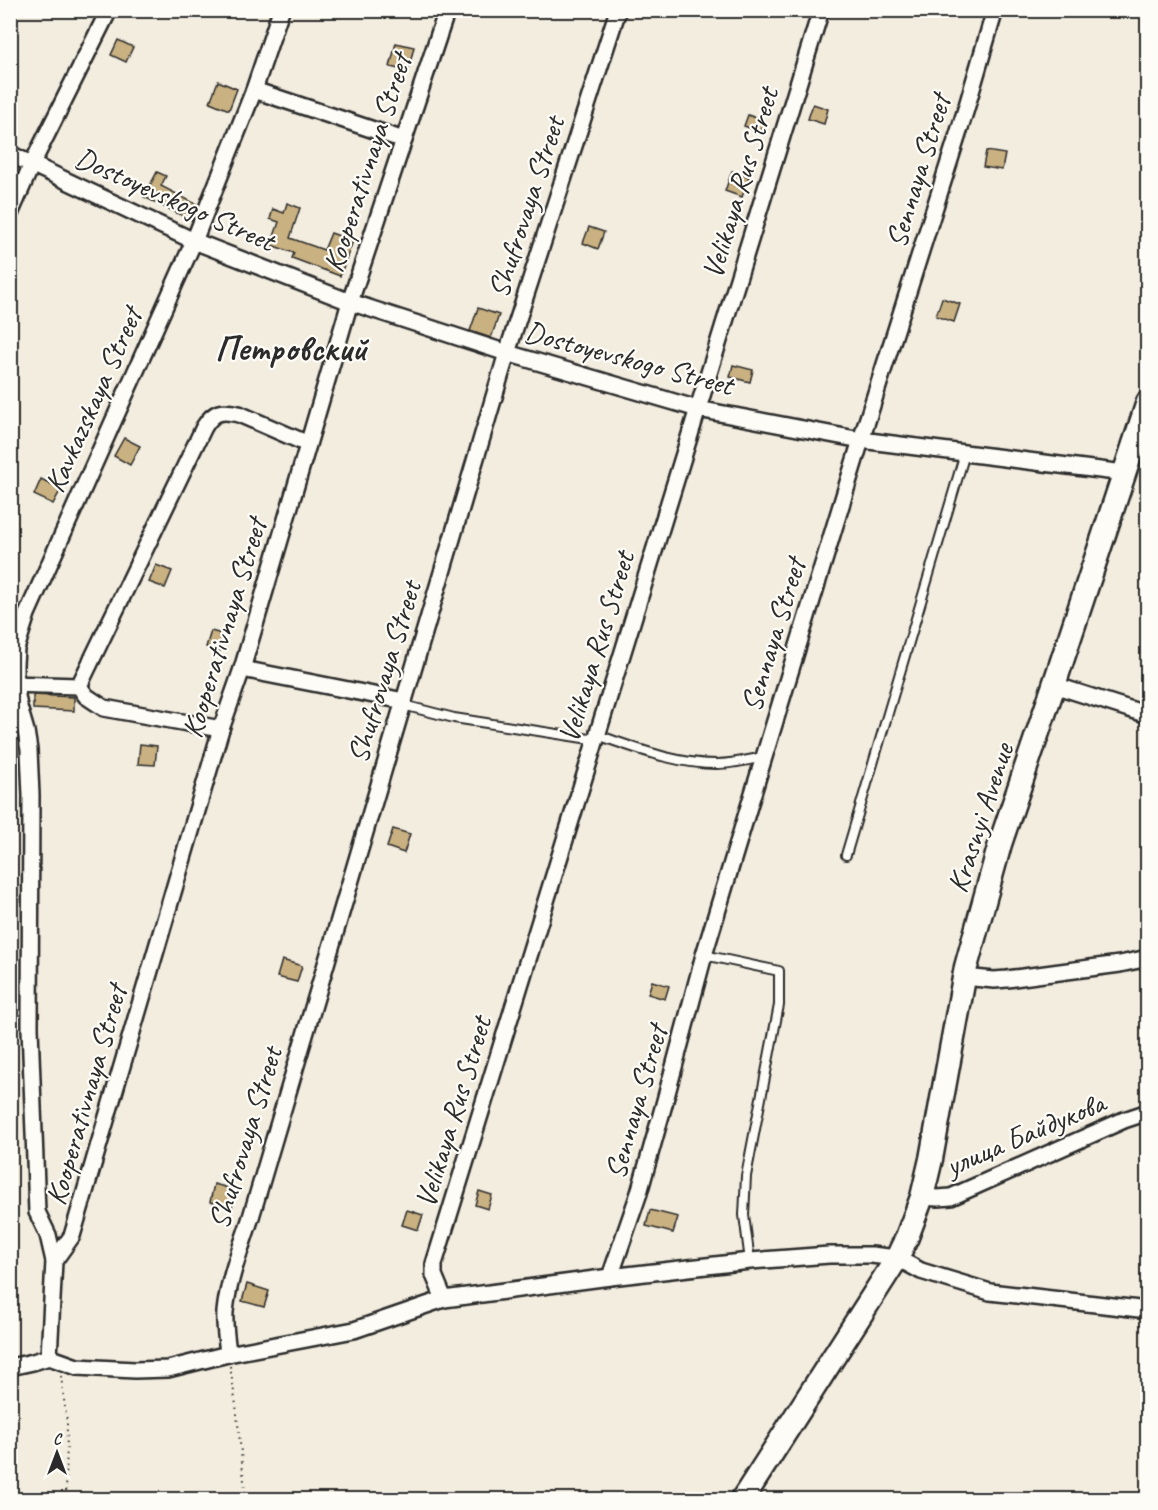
<svg xmlns="http://www.w3.org/2000/svg" width="1158" height="1510" font-family="Caveat,sans-serif">
  <rect width="100%" height="100%" fill="#f3eddf"/>
  <filter id="ink" filterUnits="userSpaceOnUse"><feTurbulence type="fractalNoise" baseFrequency=".0167" numOctaves="2"/><feDisplacementMap in="SourceGraphic" scale="12" xChannelSelector="R" yChannelSelector="G"/><feConvolveMatrix kernelMatrix="1 2 1 2 8 2 1 2 1" color-interpolation-filters="sRGB"/></filter>
  <g filter="url(#ink)">
    <g fill="#c9b181" stroke="#2b2b2b" stroke-width="1.5">
      <polygon points="118,40 133,47 126,62 111,55"/>
      <polygon points="396,43 414,47 408,71 390,67"/>
      <polygon points="218,81 237,89 229,110 210,102"/>
      <polygon points="813,104 828,109 824,124 808,119"/>
      <polygon points="748,115 765,121 761,132 744,126"/>
      <polygon points="986,151 1005,154 1002,170 983,167"/>
      <polygon points="732,171 749,177 742,197 725,191"/>
      <polygon points="157,172 166,176 161,186 198,205 191,220 144,197"/>
      <polygon points="287,203 300,208 290,238 324,250 331,233 353,241 340,276 292,258 294,253 271,245 279,222 270,219 273,209 284,213"/>
      <polygon points="589,227 604,232 598,249 583,243"/>
      <polygon points="942,298 960,304 954,322 936,316"/>
      <polygon points="478,308 499,315 491,338 470,331"/>
      <polygon points="733,365 753,370 750,382 730,377"/>
      <polygon points="124,438 140,446 130,465 114,456"/>
      <polygon points="41,479 61,489 53,504 34,495"/>
      <polygon points="156,565 172,571 165,588 149,582"/>
      <polygon points="211,631 225,635 220,651 206,647"/>
      <polygon points="33,695 74,697 74,711 33,709"/>
      <polygon points="140,744 157,746 155,765 138,764"/>
      <polygon points="393,829 410,834 404,853 387,847"/>
      <polygon points="282,960 302,966 297,982 277,977"/>
      <polygon points="652,981 669,986 665,999 648,994"/>
      <polygon points="214,1184 236,1190 232,1207 210,1202"/>
      <polygon points="479,1191 492,1195 488,1209 475,1205"/>
      <polygon points="407,1210 423,1215 418,1230 402,1225"/>
      <polygon points="650,1210 678,1217 673,1233 646,1226"/>
      <polygon points="247,1284 269,1291 264,1307 242,1301"/>
    </g>
    <g fill="none" stroke-linecap="round" stroke-linejoin="round">
      <g stroke="#2b2b2b" stroke-width="12">
        <g id="lane">
          <polyline points="403,705 454,718 596,740"/>
          <path d="M597,735C636,748 675,764 717,764C732,764 748,760 764,757"/>
          <polyline points="846,855 965,453"/>
          <polyline points="704,955 779,971 779,1005 746,1176 744,1215 750,1261"/>
        </g>
      </g>
      <g stroke="#2b2b2b" stroke-width="20">
        <g id="street">
          <polyline points="254,90 404,140"/>
          <polyline points="10,154 194,241 350,302 507,353 698,409 861,440 1124,473"/>
          <polyline points="10,214 32,164 109,10"/>
          <polyline points="242,669 404,701"/>
          <polyline points="10,684 79,686 86,696 104,708 221,729"/>
          <polyline points="1054,685 1148,715"/>
          <path d="M79,686L204,427C214,411 221,410 239,414L308,444"/>
          <polyline points="964,977 994,980 1007,979 1120,964 1148,958"/>
          <polyline points="922,1197 938,1198 951,1197 1124,1120 1148,1112"/>
          <polyline points="54,1261 72,1236 221,729 242,669 350,302 447,10"/>
          <polyline points="610,1277 639,1193 663,1108 704,955 764,757 861,440 966,109 995,10"/>
          <polyline points="444,1299 434,1275 434,1264 821,10"/>
          <path d="M228,1354C227,1341 224,1326 225,1312C228,1280 241,1248 251,1217L507,353L618,10"/>
          <polyline points="49,1357 54,1261 48,1235 37,1212 30,1028 31,795 29,750 26,731 19,707 15,684 15,664 16,649 27,614 194,241 254,90 281,10"/>
          <polyline points="10,1367 33,1362 49,1357 77,1367 135,1370 168,1369 228,1354 354,1330 444,1299 610,1277 750,1261 829,1255 871,1255 897,1258 921,1271 990,1292 1148,1310"/>
        </g>
      </g>
      <g stroke="#2b2b2b" stroke-width="27">
        <polyline id="secondary" points="742,1500 897,1258 907,1237 922,1197 931,1159 966,967 1000,844 1054,685 1148,402"/>
      </g>
      <g stroke="#2b2b2b" stroke-width="2" stroke-dasharray="1.5 4.5" stroke-linecap="butt">
        <polyline points="230,1366 236,1405 246,1500"/>
        <polyline points="61,1376 67,1423 66,1500"/>
      </g>
      <use href="#lane" stroke="#fdfcf7" stroke-width="8"/>
      <use href="#street" stroke="#fdfcf7" stroke-width="15"/>
      <use href="#secondary" stroke="#fdfcf7" stroke-width="22"/>
    </g>
  </g>
  <g text-anchor="middle" dominant-baseline="central" stroke-width="4.5" stroke-linejoin="round" paint-order="stroke">
    <g font-size="30" fill="#2b2b2b" stroke="#fdfcf7">
      <text transform="translate(367 163) rotate(-72)">Kooperativnaya Street</text>
      <text transform="translate(918 171) rotate(-73)">Sennaya Street</text>
      <text transform="translate(740 183) rotate(-73)">Velikaya Rus Street</text>
      <text transform="translate(175 199) rotate(24)">Dostoyevskogo Street</text>
      <text transform="translate(526 207) rotate(-72)">Shufrovaya Street</text>
      <text transform="translate(629 358) rotate(15)">Dostoyevskogo Street</text>
      <text transform="translate(93 400) rotate(-66)">Kavkazskaya Street</text>
      <text transform="translate(224 628) rotate(-73)">Kooperativnaya Street</text>
      <text transform="translate(773 635) rotate(-73)">Sennaya Street</text>
      <text transform="translate(596 647) rotate(-73)">Velikaya Rus Street</text>
      <text transform="translate(384 672) rotate(-73)">Shufrovaya Street</text>
      <text transform="translate(980 818) rotate(-72)">Krasnyi Avenue</text>
      <text transform="translate(86 1095) rotate(-74)">Kooperativnaya Street</text>
      <text transform="translate(636 1102) rotate(-74)">Sennaya Street</text>
      <text transform="translate(453 1112) rotate(-73)">Velikaya Rus Street</text>
      <text transform="translate(1025 1134) rotate(-23)">улица Байдукова</text>
      <text transform="translate(245 1138) rotate(-73)">Shufrovaya Street</text>
    </g>
    <g font-size="36" font-weight="bold" fill="#2b2b2b" stroke="#fdfcf7">
      <text x="291" y="348">Петровский</text>
    </g>
  </g>
  <rect width="1158" height="1510" fill="none" stroke="#fdfcf7" stroke-width="36"/>
  <rect x="18" y="18" width="1122" height="1474" fill="none" stroke="#2b2b2b" stroke-width="2" filter="url(#ink)"/>
  <g transform="translate(57 1453)" stroke="#fdfcf7" stroke-width="4.5" paint-order="stroke">
  <path d="M0-4.5L10 22L0 15L-10 22Z" fill="#2b2b2b"/>
  <text y="-9" font-size="16" font-weight="bold" text-anchor="middle" fill="#2b2b2b">С</text>
  </g>
</svg>
